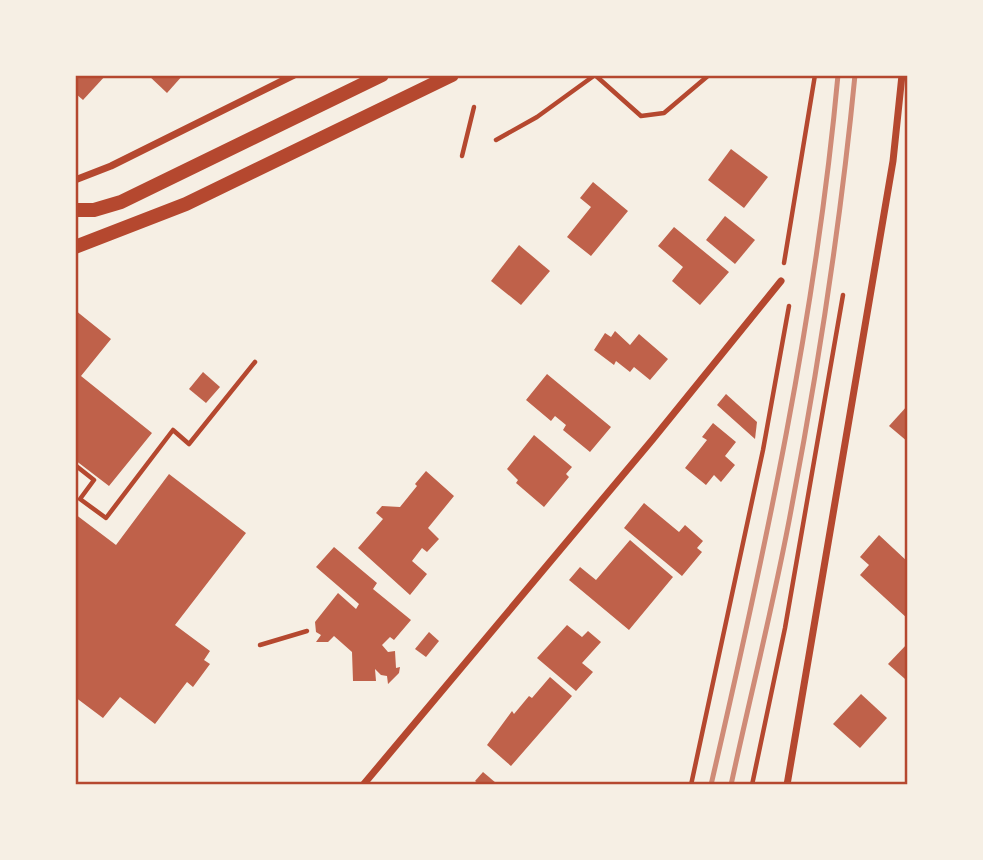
<svg xmlns="http://www.w3.org/2000/svg" width="983" height="860" font-family="Manrope,sans-serif">
  <rect width="100%" height="100%" fill="#f6efe4"/>
  <g fill="#bf614a">
    <polygon points="75,75 106,75 83,100 75,93"/>
    <polygon points="148,75 183,75 167,93"/>
    <polygon points="731,149 768,177 744,208 708,180"/>
    <polygon points="593,182 628,211 591,256 567,237 591,207 580,198"/>
    <polygon points="725,216 755,240 735,264 706,240"/>
    <polygon points="674,227 729,272 700,305 672,281 683,267 658,246"/>
    <polygon points="519,245 550,271 521,305 491,281"/>
    <polygon points="75,310 111,339 81,376 152,433 109,486 75,460"/>
    <polygon points="615,331 630,345 639,334 668,359 650,380 634,367 630,372 616,361 614,365 594,350 605,333 611,337"/>
    <polygon points="203,372 220,387 206,403 189,389"/>
    <polygon points="547,374 611,427 590,452 563,430 566,425 555,416 551,421 526,400"/>
    <polygon points="726,394 757,422 755,439 717,405"/>
    <polygon points="908,405 908,442 889,426"/>
    <polygon points="713,423 736,442 725,456 735,465 721,482 714,475 706,485 685,468 707,440 702,437"/>
    <polygon points="534,435 572,467 566,474 569,477 544,507 516,483 518,480 507,469"/>
    <polygon points="426,471 454,496 428,528 439,539 427,552 422,548 412,561 427,574 410,595 358,548 383,519 376,513 382,506 400,507 417,486 415,484"/>
    <polygon points="169,474 246,533 175,625 210,651 204,660 210,664 193,687 187,682 155,724 120,697 103,718 75,697 75,514 116,545"/>
    <polygon points="644,503 679,532 685,525 703,541 697,548 702,552 682,576 624,528"/>
    <polygon points="879,535 908,562 908,619 860,575 869,565 860,557"/>
    <polygon points="630,540 673,577 629,630 569,580 580,567 596,580"/>
    <polygon points="334,547 377,583 373,589 411,620 394,640 390,637 382,645 388,652 395,651 396,668 400,667 399,673 388,684 387,676 381,675 375,669 376,681 353,681 352,652 334,636 328,642 316,642 321,635 316,632 315,622 338,593 356,609 359,604 316,567"/>
    <polygon points="567,625 582,637 588,631 601,642 582,663 593,672 576,691 537,658"/>
    <polygon points="429,632 439,641 426,657 415,649"/>
    <polygon points="908,643 908,676 905,679 888,664"/>
    <polygon points="550,677 572,696 511,766 487,745 512,711 514,714 529,696 532,698"/>
    <polygon points="861,694 887,718 860,748 833,724"/>
    <polygon points="483,772 496,783 480,785 475,781"/>
  </g>
  <g fill="none" stroke-linecap="round" stroke-linejoin="round">
    <g stroke="#b5482f" stroke-width="4.5">
      <polyline points="595,75 641,116 664,113 709,75"/>
      <polyline points="496,140 537,117 595,75"/>
      <polyline points="462,156 474,107"/>
      <polyline points="784,263 815,75"/>
      <polyline points="75,465 94,480 80,499 106,518 173,430 189,444 255,362"/>
      <polyline points="260,645 307,631"/>
      <polyline points="691,785 763,450 789,306"/>
      <polyline points="752,785 785,628 843,295"/>
    </g>
    <g stroke="#b5482f" stroke-width="7">
      <polyline points="75,180 111,166 294,75"/>
      <polyline points="363,785 653,439 781,281"/>
      <polyline points="787,785 893,161 902,75"/>
    </g>
    <g stroke="#b5482f" stroke-width="14">
      <polyline points="75,210 94,210 121,202 382,75"/>
      <polyline points="75,247 186,204 452,75"/>
    </g>
    <g stroke="#cf8b77" stroke-width="5">
      <path d="M711,785C765,551 816,315 838,75"/>
      <path d="M731,785C751,692 775,599 792,505C819,363 841,219 855,75"/>
    </g>
  </g>
  <rect width="983" height="860" fill="none" stroke="#f6efe4" stroke-width="154"/>
  <rect x="77" y="77" width="829" height="706" fill="none" stroke="#b5482f" stroke-width="2.5"/>
</svg>
